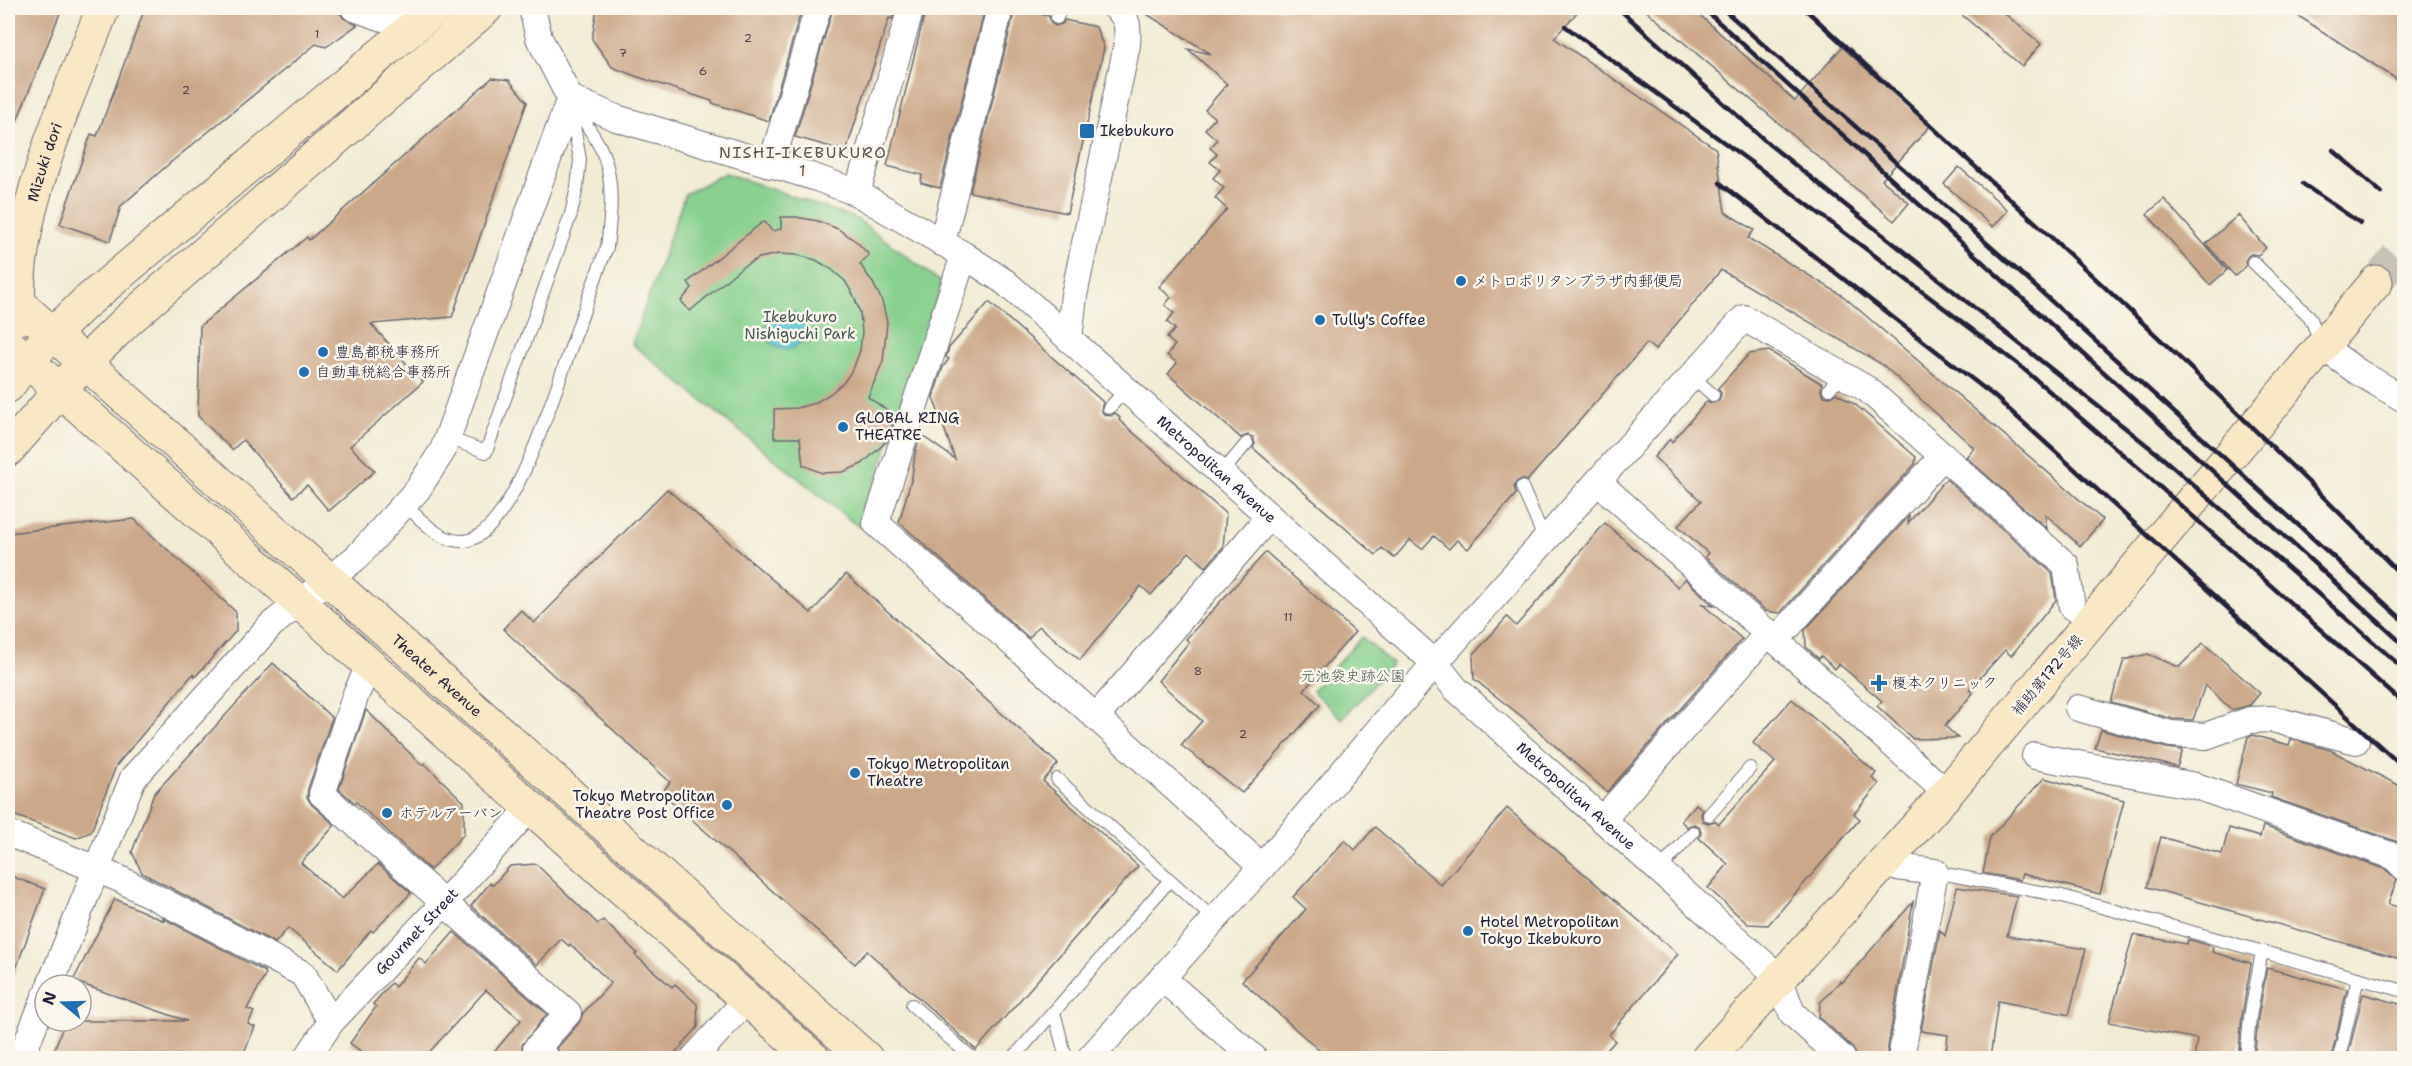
<svg xmlns="http://www.w3.org/2000/svg" width="2412" height="1066" font-family="'Shantell Sans','Klee One',sans-serif">
  <rect width="100%" height="100%" fill="#fbf7ec"/>
  <filter id="ink" filterUnits="userSpaceOnUse"><feTurbulence type="fractalNoise" baseFrequency=".0167" numOctaves="2"/><feDisplacementMap in="SourceGraphic" scale="12" xChannelSelector="R" yChannelSelector="G"/><feConvolveMatrix kernelMatrix="1 2 1 2 8 2 1 2 1" color-interpolation-filters="sRGB"/></filter>
  <filter id="wash" filterUnits="userSpaceOnUse"><feTurbulence type="fractalNoise" baseFrequency=".008" numOctaves="4" result="noise"/><feDisplacementMap in="SourceGraphic" scale="24" xChannelSelector="R" yChannelSelector="G"/><feGaussianBlur stdDeviation="1.35" result="paint"/><feColorMatrix in="noise" values="0 0 0 0 0 0 0 0 0 0 0 0 0 0 0 0 0 1.4 0 .05"/><feComposite in="paint" operator="in"/></filter>
  <g filter="url(#wash)">
    <rect width="100%" height="100%" fill="#f2ecd4"/>
    <g fill="#88d18e" stroke="#557a64" stroke-width="1.5">
      <polygon points="725,173 857,219 942,283 860,528 632,344 685,194"/>
      <polygon points="1362,637 1392,664 1342,719 1312,691"/>
    </g>
    <circle fill="#5cc7d4" stroke="#3f7488" stroke-width="1.5" cx="786" cy="330" r="19"/>
    <g id="blocks">
      <g fill="#cda888">
        <polygon points="8,8 62,8 9,141 8,141"/>
        <polygon points="145,8 322,8 341,14 343,18 357,25 326,47 316,44 170,163 121,206 110,241 60,224 91,134 97,136"/>
        <polygon points="597,8 802,8 769,121 712,103 712,101 638,77 612,67 592,39"/>
        <polygon points="833,8 896,8 892,19 889,18 846,151 795,137"/>
        <polygon points="926,8 985,8 940,188 921,183 922,175 887,166"/>
        <polygon points="1137,8 1581,8 1554,38 1716,149 1725,212 1754,230 1748,238 1843,296 2103,520 2080,546 2045,514 2047,529 1966,457 1974,448 1883,365 1721,270 1655,350 1647,343 1527,481 1522,479 1516,482 1514,487 1516,494 1468,549 1457,540 1449,549 1434,536 1422,549 1410,540 1394,558 1382,548 1376,555 1253,448 1255,444 1253,437 1248,435 1241,438 1168,374 1177,363 1167,355 1175,345 1167,338 1175,329 1167,322 1174,313 1165,305 1171,297 1159,287 1227,209 1215,198 1224,188 1213,178 1220,170 1210,162 1217,154 1210,148 1217,140 1205,129 1215,118 1205,110 1227,84 1188,49 1211,54"/>
        <polygon points="1643,8 1692,8 1795,101 1842,47 1930,126 1882,180 1909,203 1894,221"/>
        <polygon points="1954,8 1998,8 2041,44 2022,66"/>
        <polygon points="2286,8 2404,8 2404,84"/>
        <polygon points="1015,9 1049,16 1051,23 1055,26 1062,24 1065,20 1096,27 1104,48 1067,213 970,192"/>
        <polygon points="492,78 509,80 527,102 452,317 371,324 423,382 350,446 375,471 329,511 307,485 293,497 243,440 232,450 198,416 200,326 307,237 309,240"/>
        <polygon points="1959,167 2008,210 1993,227 1944,184"/>
        <polygon points="2164,199 2227,270 2210,285 2147,214"/>
        <polygon points="2238,215 2266,248 2258,255 2251,254 2248,256 2245,261 2246,266 2235,276 2206,244"/>
        <polygon points="781,217 796,217 818,221 838,229 857,242 869,255 860,264 873,283 882,301 887,322 883,361 868,397 895,416 887,441 862,464 843,472 822,473 803,465 800,438 774,438 774,409 797,408 815,403 830,394 844,382 854,367 860,350 862,332 860,313 854,296 845,281 831,269 816,260 797,255 778,254 759,258 742,267 690,311 681,301 692,288 688,282 764,221 772,231 781,229"/>
        <polygon points="989,302 1103,402 1101,410 1104,414 1111,416 1115,413 1120,418 1119,420 1226,514 1223,547 1206,567 1189,552 1151,595 1141,586 1080,660 1039,626 1029,638 899,522 912,477 915,453 921,435 955,459 933,397 943,367 949,359 946,357 949,348"/>
        <polygon points="1769,351 1822,384 1821,391 1824,396 1831,397 1836,393 1856,405 1916,457 1915,464 1780,613 1766,611 1705,557 1708,553 1678,526 1701,501 1654,457 1670,439 1672,442 1707,401 1712,403 1719,401 1721,393 1718,388 1749,354"/>
        <polygon points="1946,479 2052,573 2056,600 2011,656 2005,650 1969,690 1973,693 1945,726 1958,738 1913,739 1877,706 1882,701 1839,664 1835,669 1821,656 1819,659 1806,647 1805,630 1909,516 1908,523"/>
        <polygon points="667,489 811,613 846,574 1058,764 1043,781 1138,866 976,1050 867,951 855,964 662,793 670,782 503,629 521,610 534,623"/>
        <polygon points="134,519 236,612 236,631 195,677 193,674 116,766 91,832 76,838 8,813 8,533"/>
        <polygon points="1605,523 1678,587 1685,579 1714,606 1702,604 1742,639 1607,792 1525,719 1474,679 1473,655 1507,617 1516,626"/>
        <polygon points="1266,552 1355,632 1304,690 1320,705 1242,793 1181,745 1202,721 1158,681 1189,642 1186,639"/>
        <polygon points="2203,643 2260,693 2250,705 2232,710 2205,685 2193,720 2173,719 2111,702 2124,660 2148,654 2179,667"/>
        <polygon points="273,663 332,718 308,789 307,797 312,805 335,825 301,863 342,899 378,864 411,893 373,932 371,930 338,970 288,928 275,943 142,873 132,852 154,794"/>
        <polygon points="1792,699 1876,773 1872,778 1879,784 1854,814 1860,819 1768,925 1748,924 1708,888 1728,864 1699,838 1701,833 1699,826 1694,824 1687,827 1681,821 1696,804 1703,810 1701,814 1703,821 1708,823 1715,821 1719,824 1775,762 1753,743"/>
        <polygon points="366,710 422,765 424,763 464,802 464,834 430,870 356,802 355,803 339,789"/>
        <polygon points="2101,730 2167,748 2183,750 2177,767 2095,748"/>
        <polygon points="2252,735 2289,745 2291,739 2330,750 2404,788 2404,846 2398,842 2271,797 2272,793 2236,784 2248,737"/>
        <polygon points="2044,778 2124,800 2100,894 2022,874 2020,880 1983,873 1990,837"/>
        <polygon points="1507,808 1678,954 1609,1035 1615,1041 1599,1059 1329,1059 1242,981 1306,909 1293,897 1345,840 1355,850 1375,827 1441,885"/>
        <polygon points="2263,826 2385,869 2397,880 2388,904 2404,909 2404,960 2147,887 2161,837 2222,854 2229,828 2260,837"/>
        <polygon points="536,864 598,924 603,920 637,953 635,955 672,987 675,984 697,1004 698,1027 670,1059 561,1059 557,1048 579,1023 583,1013 611,983 570,944 569,946 561,939 537,965 471,906 490,883 493,885 510,866"/>
        <polygon points="8,875 45,889 10,985 8,984"/>
        <polygon points="1957,887 2017,896 2007,936 2086,949 2069,1015 1998,1001 1990,1059 1945,1059 1948,1035 1921,1031 1940,930 1945,936"/>
        <polygon points="115,899 164,921 163,918 264,971 266,974 247,1009 254,1012 248,1024 255,1027 241,1059 51,1059 65,1021 187,1021 73,981"/>
        <polygon points="1913,902 1886,1059 1857,1059 1852,1047 1819,1017 1820,1003 1840,981 1842,983"/>
        <polygon points="454,932 547,1014 522,1045 522,1053 525,1059 488,1059 521,1020 486,990 423,1059 371,1059 350,1043 376,1007 373,1004 391,983 395,987 419,958 426,964"/>
        <polygon points="2133,935 2187,944 2188,940 2191,940 2213,947 2212,952 2251,963 2242,1016 2238,1059 2194,1059 2197,1039 2109,1022"/>
        <polygon points="2267,968 2347,989 2331,1059 2254,1059 2258,1018"/>
        <polygon points="2363,994 2404,1005 2404,1059 2347,1059"/>
      </g>
    </g>
  </g>
  <g filter="url(#ink)">
    <use href="#blocks" fill-opacity="0" stroke="#6b6971" stroke-width="1.5"/>
    <g fill="none" stroke-linecap="round" stroke-linejoin="round">
      <polyline stroke="#c8c4b5" stroke-width="33" stroke-dasharray="33 16" stroke-linecap="butt" points="2376,282 2404,248"/>
      <g stroke="#6b6971" stroke-width="14">
        <g id="lane">
          <polyline points="1057,18 1060,8"/>
          <polyline points="2253,262 2310,317 2321,343"/>
          <polyline points="1692,376 1713,395"/>
          <polyline points="1829,389 1842,374"/>
          <polyline points="1109,408 1126,390"/>
          <polyline points="448,438 486,452 571,214 577,187 580,160 571,108"/>
          <polyline points="1220,475 1247,443"/>
          <polyline points="1522,487 1545,540"/>
          <path d="M405,505C422,520 440,543 465,541C512,535 552,398 567,359C580,321 593,284 607,247C611,216 615,178 601,149C593,133 582,119 574,104"/>
          <polyline points="1709,815 1750,768"/>
          <polyline points="1659,870 1693,832"/>
          <polyline points="1935,872 2062,896 2404,991"/>
          <polyline points="1170,880 1215,920"/>
          <polyline points="912,1005 972,1058"/>
          <polyline points="1054,1012 1066,1058"/>
          <polyline points="1013,1058 1170,880 1057,779"/>
          <polyline points="2246,1058 2250,1017 2262,951"/>
          <polyline points="2339,1058 2358,978"/>
        </g>
      </g>
      <g stroke="#6b6971" stroke-width="28">
        <g id="street">
          <polyline points="354,8 412,28"/>
          <path id="s1" d="M570,98L616,118L814,177L857,193L964,255L1005,282L1435,663L1456,689L1779,977L1792,1013L1842,1058"/>
          <polyline points="771,165 818,8"/>
          <polyline points="857,193 911,8"/>
          <polyline points="942,243 1000,8"/>
          <polyline points="964,255 876,523 1096,717 1268,518"/>
          <path d="M1069,339L1074,295L1127,45C1128,29 1129,18 1116,8"/>
          <polyline points="2323,347 2358,372 2404,399"/>
          <polyline points="1598,482 1947,793"/>
          <polyline points="1777,639 1943,456"/>
          <polyline points="370,664 356,694 322,794 568,1013 536,1049 546,1058"/>
          <polyline points="2078,708 2171,734 2206,736 2250,720 2272,719 2356,741"/>
          <polyline points="1096,717 1262,867"/>
          <polyline points="2035,756 2196,786 2393,856 2404,867"/>
          <polyline points="1603,819 1769,632"/>
          <polyline points="8,833 120,879 303,974 331,1022"/>
          <polyline points="1882,865 1935,872 1901,1058"/>
          <polyline points="1162,978 1254,1058"/>
          <polyline points="50,985 133,778 271,625 357,557 418,489 443,450 570,98 539,38 532,8"/>
          <polyline points="21,1058 45,997"/>
          <path id="s2" d="M307,1058L331,1022L445,902L530,808"/>
          <polyline points="694,1058 747,999"/>
          <polyline points="1090,1058 1262,867 1435,663 1744,318 1867,389 2066,565 2072,607"/>
        </g>
      </g>
      <g stroke="#6b6971" stroke-width="35">
        <g id="secondary">
          <path id="s3" d="M8,294L866,1058"/>
          <path id="s4" d="M20,318C8,225 70,94 103,8"/>
          <polyline points="8,344 813,1058"/>
          <polyline points="8,386 26,361 84,304 436,8"/>
          <polyline points="8,450 85,362 128,320 486,8"/>
          <polyline points="1708,1058 1947,793 2376,282"/>
        </g>
      </g>
      <use href="#lane" stroke="#fff" stroke-width="12"/>
      <use href="#street" stroke="#fff" stroke-width="26"/>
      <use href="#secondary" stroke="#fae7c3" stroke-width="33"/>
      <g stroke="#22223b" stroke-width="4.5">
        <polyline points="1618,8 1770,145 2158,454 2404,669"/>
        <polyline points="1703,8 2404,645"/>
        <polyline points="1722,8 2017,270 2404,621"/>
        <path d="M1804,8C2006,196 2211,381 2404,578"/>
        <polyline points="1565,26 1767,174 2019,365 2142,471 2404,704"/>
        <polyline points="2333,150 2382,193"/>
        <polyline points="1720,183 1994,396 2404,768"/>
        <polyline points="2303,184 2360,223"/>
      </g>
    </g>
  </g>
  <g fill="#1f6fb2" stroke="#fbf7ec" stroke-width="2">
    <rect x="1079" y="123" width="16" height="16" rx="3"/>
    <circle cx="1461" cy="281" r="6"/>
    <circle cx="1320" cy="320" r="6"/>
    <circle cx="323" cy="352" r="6"/>
    <circle cx="304" cy="372" r="6"/>
    <circle cx="843" cy="427" r="6"/>
    <path d="M1876 674h6v6h6v6h-6v6h-6v-6h-6v-6h6z"/>
    <circle cx="855" cy="773" r="6"/>
    <circle cx="727" cy="805" r="6"/>
    <circle cx="387" cy="813" r="6"/>
    <circle cx="1468" cy="931" r="6"/>
  </g>
  <g text-anchor="middle" dominant-baseline="central" stroke-width="5" stroke-linejoin="round" paint-order="stroke">
    <g font-size="12" fill="#4d444e">
      <text x="317" y="34">1</text>
      <text x="748" y="38">2</text>
      <text x="623" y="53">7</text>
      <text x="703" y="71">6</text>
      <text x="186" y="90">2</text>
      <text x="1288" y="617">11</text>
      <text x="1198" y="671">8</text>
      <text x="1243" y="734">2</text>
    </g>
    <g font-size="15" fill="#22223b" stroke="#fbf7ec" text-anchor="start">
      <text x="1100" y="131">Ikebukuro</text>
      <text x="1473" y="281">メトロポリタンプラザ内郵便局</text>
      <text x="1332" y="320">Tully's Coffee</text>
      <text x="335" y="352">豊島都税事務所</text>
      <text x="316" y="372">自動車税総合事務所</text>
      <text x="855" y="418">GLOBAL RING<tspan x="855" dy="17">THEATRE</tspan></text>
      <text x="1892" y="683">榎本クリニック</text>
      <text x="867" y="764">Tokyo Metropolitan<tspan x="867" dy="17">Theatre</tspan></text>
      <text x="715" y="796" text-anchor="end">Tokyo Metropolitan<tspan x="715" dy="17">Theatre Post Office</tspan></text>
      <text x="399" y="813">ホテルアーバン</text>
      <text x="1480" y="922">Hotel Metropolitan<tspan x="1480" dy="17">Tokyo Ikebukuro</tspan></text>
    </g>
    <g font-size="15" fill="#22223b" stroke="#fbf7ec">
      <text stroke="none"><textPath href="#s4" startOffset="159">Mizuki dori</textPath></text>
      <text stroke="none"><textPath href="#s1" startOffset="758">Metropolitan Avenue</textPath></text>
      <text transform="translate(2047 675) rotate(-50)">補助第172号線</text>
      <text stroke="none"><textPath href="#s3" startOffset="574">Theater Avenue</textPath></text>
      <text stroke="none"><textPath href="#s1" startOffset="1244">Metropolitan Avenue</textPath></text>
      <text stroke="none"><textPath href="#s2" startOffset="168">Gourmet Street</textPath></text>
    </g>
    <g font-size="15" fill="#415754" stroke="#fbf7ec">
      <text x="800" y="317">Ikebukuro<tspan x="800" dy="17">Nishiguchi Park</tspan></text>
      <text x="1353" y="676">元池袋史跡公園</text>
    </g>
    <g font-size="16" letter-spacing="1.5" fill="#5e5156" stroke="#fbf7ec">
      <text x="803" y="152">NISHI-IKEBUKURO<tspan x="803" dy="18">1</tspan></text>
    </g>
  </g>
  <rect width="2412" height="1066" fill="none" stroke="#fbf7ec" stroke-width="30"/>
  <g transform="translate(63 1003) rotate(289)"><circle r="28" fill="#fbf7ec" stroke="#a4a2a5" stroke-width="1.5"/>
  <path d="M0-4.5L10 22L0 15L-10 22Z" fill="#1f6fb2"/>
  <text y="-9" font-size="16" font-weight="bold" text-anchor="middle" fill="#22223b">N</text>
  </g>
</svg>
